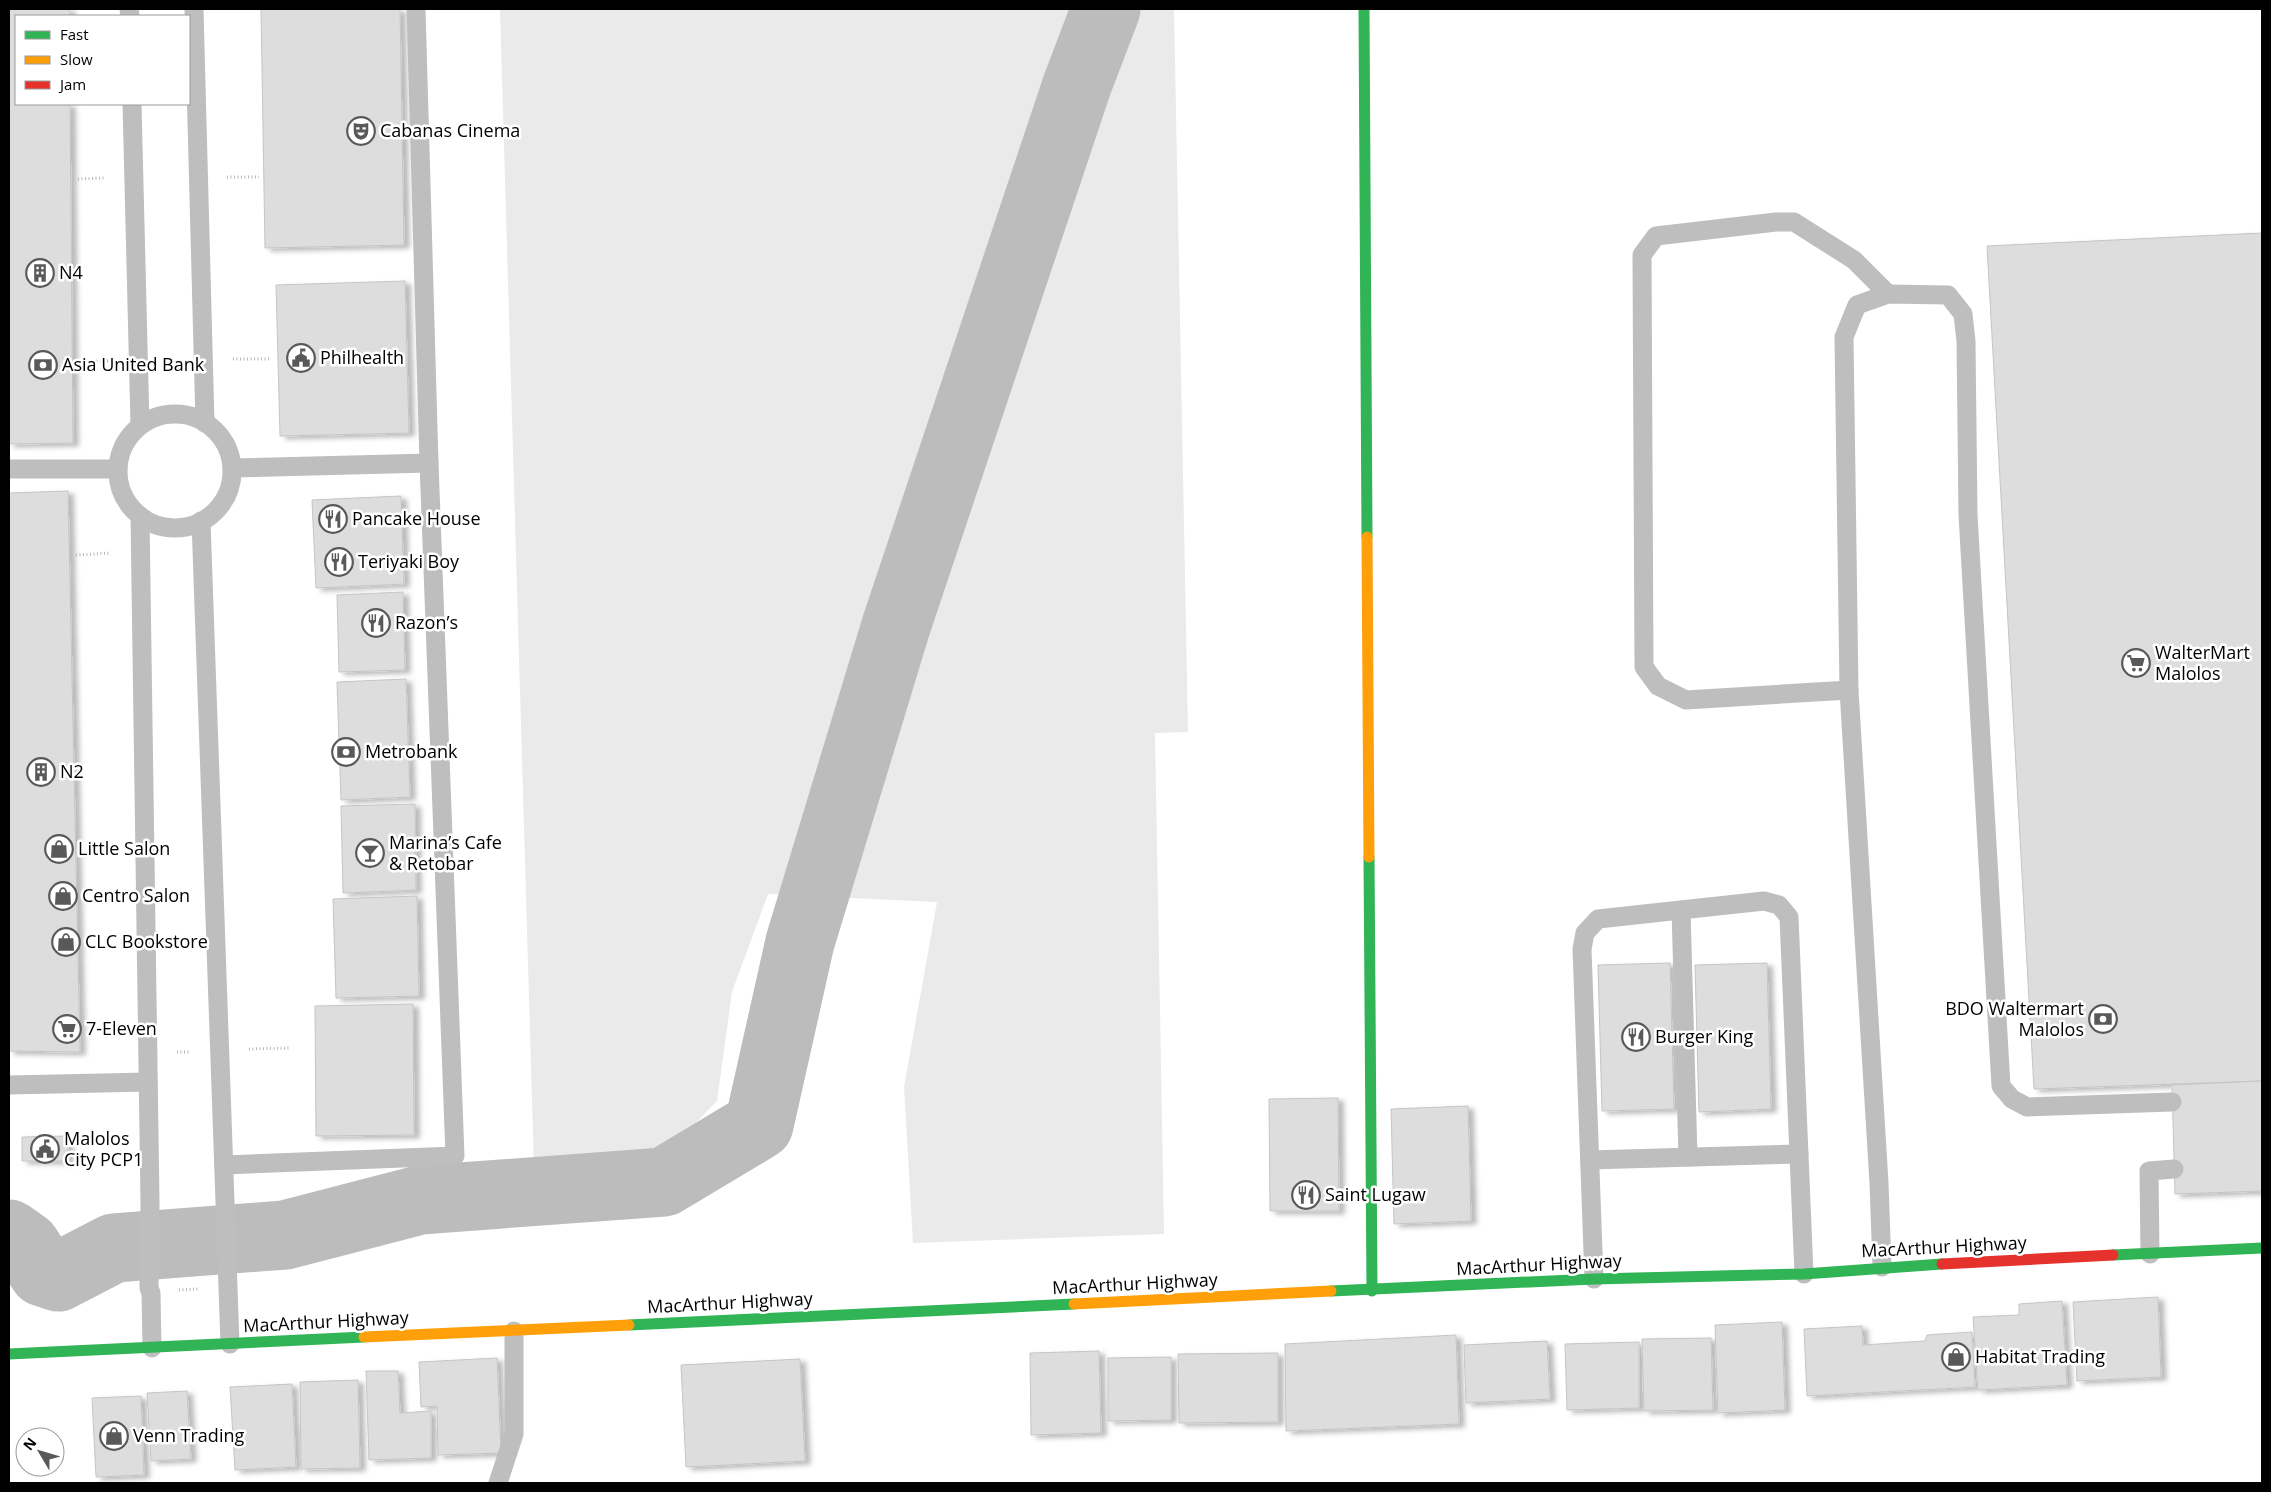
<svg xmlns="http://www.w3.org/2000/svg" width="2271" height="1492" font-family="'Open Sans',sans-serif">
  <style>
    .green { fill: #eaeaea }
    .lines { fill: none; stroke-linecap: round; stroke-linejoin: round }
    .river { stroke: #bcbcbc; stroke-width: 69 }
    .building { fill: #ddd; stroke: #c5c5c5; filter: url(#shadow) }
    .path { stroke: #b8b8b8; stroke-width: 3; stroke-dasharray: 1 2.5; stroke-linecap: butt }
    .lane { stroke: #bebebe; stroke-width: 19 }
    .fast { stroke: #30b455; stroke-width: 11 }
    .slow { stroke: #ff9f0a; stroke-width: 11 }
    .jam { stroke: #e5322d; stroke-width: 11 }
    .labels { text-anchor: middle; stroke-width: 5; stroke-linejoin: round; paint-order: stroke }
    .poi-label { font-size: 18px; fill: #000; stroke: #fff; text-anchor: start }
    .street-label { font-size: 18px; fill: #000; stroke: #fff }
  </style>
  <defs>
    <filter id="shadow"><feDropShadow dx="5.5" dy="3" stdDeviation="2.5" flood-color="#0004"/></filter>
  </defs>
  <rect width="100%" height="100%" fill="#fff"/>
  <polygon class="green" points="500,9 1174,9 1188,732 1155,733 1164,1234 913,1243 904,1087 937,902 768,894 732,992 717,1101 672,1147 534,1168"/>
  <g class="lines">
    <polyline class="river" points="9,1234 26,1246 43,1272 58,1277 114,1248 285,1235 420,1200 664,1182 759,1125 800,942 896,626 1077,85 1106,9"/>
  </g>
  <g class="building">
    <polygon points="9,9 70,9 70,16 16,16 16,104 70,104 73,443 9,444"/>
    <polygon points="261,9 400,9 404,245 265,248"/>
    <polygon points="2262,233 2262,1081 2034,1089 1987,246"/>
    <polygon points="405,281 409,433 280,436 276,285"/>
    <polygon points="68,491 80,1052 9,1051 9,493"/>
    <polygon points="401,496 404,584 316,588 312,500"/>
    <polygon points="403,592 405,670 339,672 337,595"/>
    <polygon points="406,679 410,797 341,800 337,682"/>
    <polygon points="415,804 416,890 343,893 341,806"/>
    <polygon points="417,896 419,996 336,998 333,899"/>
    <polygon points="1670,963 1674,1109 1602,1111 1598,965"/>
    <polygon points="1767,963 1771,1109 1699,1112 1695,965"/>
    <polygon points="413,1004 414,1135 316,1136 315,1006"/>
    <polygon points="2262,1081 2262,1191 2175,1194 2172,1085"/>
    <polygon points="1338,1098 1339,1211 1270,1211 1269,1099"/>
    <polygon points="1468,1106 1471,1221 1394,1224 1391,1109"/>
    <polygon points="68,1136 68,1161 22,1161 22,1137"/>
    <polygon points="2158,1297 2161,1377 2077,1381 2073,1302"/>
    <polygon points="2062,1301 2067,1385 1978,1390 1973,1317 2019,1315 2019,1304"/>
    <polygon points="1782,1322 1785,1410 1718,1413 1715,1325"/>
    <polygon points="1862,1326 1863,1345 1925,1341 1927,1335 1972,1332 1975,1387 1807,1396 1804,1329"/>
    <polygon points="1456,1335 1459,1424 1286,1431 1285,1344"/>
    <polygon points="1711,1338 1713,1410 1644,1411 1642,1339"/>
    <polygon points="1547,1341 1550,1399 1466,1403 1464,1345"/>
    <polygon points="1639,1342 1639,1408 1567,1410 1565,1344"/>
    <polygon points="1099,1351 1101,1433 1031,1435 1030,1353"/>
    <polygon points="1278,1353 1278,1422 1179,1423 1178,1354"/>
    <polygon points="1171,1357 1171,1420 1108,1421 1108,1358"/>
    <polygon points="497,1358 501,1453 438,1455 437,1406 421,1407 419,1362"/>
    <polygon points="800,1359 805,1461 686,1467 681,1365"/>
    <polygon points="366,1371 398,1371 400,1413 431,1411 431,1458 369,1460"/>
    <polygon points="358,1380 360,1468 301,1469 300,1382"/>
    <polygon points="292,1384 296,1467 235,1470 230,1387"/>
    <polygon points="187,1391 191,1459 151,1461 147,1393"/>
    <polygon points="141,1396 144,1475 96,1477 92,1398"/>
  </g>
  <g class="lines">
    <g class="path">
      <polyline points="227,177 259,177"/>
      <polyline points="78,179 104,178"/>
      <polyline points="233,359 270,359"/>
      <polyline points="79,361 109,361"/>
      <polyline points="76,555 111,553"/>
      <polyline points="249,1049 291,1048"/>
      <polyline points="177,1052 191,1052"/>
      <polyline points="179,1290 198,1289"/>
    </g>
    <g class="lane">
      <polyline points="129,9 130,16"/>
      <polyline points="194,9 205,423"/>
      <polyline points="132,104 140,425"/>
      <circle cx="175" cy="471" r="57"/>
      <polyline points="234,468 429,463 416,9"/>
      <polyline points="9,469 118,469"/>
      <polyline points="140,516 150,1202 149,1288 151,1293 152,1348"/>
      <polyline points="201,521 230,1344"/>
      <polyline points="1849,690 1686,700 1658,686 1644,667 1642,255 1656,236 1776,222 1794,222 1854,260 1888,294"/>
      <polyline points="1681,910 1688,1157"/>
      <polyline points="9,1085 148,1082"/>
      <polyline points="1590,1160 1799,1154"/>
      <polyline points="224,1165 455,1156 429,463"/>
      <polyline points="2150,1254 2149,1171 2174,1169"/>
      <polyline points="1882,1267 1879,1183 1849,690 1844,337 1857,305 1888,294 1948,295 1963,314 1966,341 1968,515 2001,1086 2012,1099 2027,1107 2172,1102"/>
      <polyline points="1594,1279 1582,949 1585,933 1598,919 1764,901 1779,905 1789,917 1804,1274"/>
      <polyline points="498,1483 514,1434 514,1331"/>
    </g>
    <g class="fast">
      <polyline points="1364,9 1367,537"/>
      <polyline points="1369,857 1372,1291"/>
      <polyline points="2113,1255 2262,1248"/>
      <polyline points="1331,1291 1594,1279 1804,1274 1942,1264"/>
      <polyline points="629,1325 1074,1304"/>
      <polyline points="9,1354 364,1337"/>
    </g>
    <g class="slow">
      <polyline points="1367,537 1369,857"/>
      <polyline points="1074,1304 1331,1291"/>
      <polyline points="364,1337 629,1325"/>
    </g>
    <polyline class="jam" points="1942,1264 2113,1255"/>
  </g>
  <defs>
    <symbol id="theatre-ring" viewBox="-11 -11 22 22"><circle r="9.5" fill="#fff" stroke="#595959" stroke-width="1.5"/><path d="M-5-5.5Q0-4 5-5.5V0Q5 5 0 6Q-5 5-5 0ZM-3.3-2.5H-1v1.5H-3.3ZM1-2.5H3.3v1.5H1ZM-2.8 1Q0 5.5 2.8 1Z" fill="#595959"/></symbol>
    <symbol id="building-ring" viewBox="-11 -11 22 22"><circle r="9.5" fill="#fff" stroke="#595959" stroke-width="1.5"/><path d="M-4-6H4V6H1V3H-1V6H-4ZM-2.5-4.3h1.7v1.8h-1.7ZM.8-4.3h1.7v1.8H.8ZM-2.5-1h1.7V.8h-1.7ZM.8-1h1.7V.8H.8Z" fill="#595959"/></symbol>
    <symbol id="civic-ring" viewBox="-11 -11 22 22"><circle r="9.5" fill="#fff" stroke="#595959" stroke-width="1.5"/><path d="M-.6-6.5H3V-4.5H.6V-3L4-1V1h2V6H-6V1h2V-1L-.6-3ZM-1.2 2.5V6h2.4V2.5Z" fill="#595959"/></symbol>
    <symbol id="bank-ring" viewBox="-11 -11 22 22"><circle r="9.5" fill="#fff" stroke="#595959" stroke-width="1.5"/><path d="M-6-4H6V4H-6ZM0-2.3a2.3 2.3 0 1 0 0 4.6a2.3 2.3 0 1 0 0-4.6Z" fill="#595959"/></symbol>
    <symbol id="restaurant-ring" viewBox="-11 -11 22 22"><circle r="9.5" fill="#fff" stroke="#595959" stroke-width="1.5"/><path d="M-5-6h1v4h1v-4h1v4h1v-4h1v5L-1.5 .5V6h-2V.5L-5-1ZM5-6V6H3V1.5H1.5Q1.5-4 5-6Z" fill="#595959"/></symbol>
    <symbol id="supermarket-ring" viewBox="-11 -11 22 22"><circle r="9.5" fill="#fff" stroke="#595959" stroke-width="1.5"/><path d="M-6-5.5h2.5l.6 2H6L4.5 2H-2.5L-4.4-4H-6ZM-1.5 3.2a1.3 1.3 0 1 0 .1 0ZM3 3.2a1.3 1.3 0 1 0 .1 0Z" fill="#595959"/></symbol>
    <symbol id="shop-ring" viewBox="-11 -11 22 22"><circle r="9.5" fill="#fff" stroke="#595959" stroke-width="1.5"/><path d="M-5-2.5h2.3a2.7 3.5 0 0 1 5.4 0H5L5.5 6h-11ZM-1.5-2.5h3a1.5 2.3 0 0 0-3 0Z" fill="#595959"/></symbol>
    <symbol id="bar-ring" viewBox="-11 -11 22 22"><circle r="9.5" fill="#fff" stroke="#595959" stroke-width="1.5"/><path d="M-6-5H6L.8 .8V4.5H3.5V6h-7V4.5H-.8V.8Z" fill="#595959"/></symbol>
  </defs>
  <g fill-rule="evenodd">
    <use href="#theatre-ring" x="345" y="115" width="32" height="32"/>
    <use href="#building-ring" x="24" y="257" width="32" height="32"/>
    <use href="#civic-ring" x="285" y="342" width="32" height="32"/>
    <use href="#bank-ring" x="27" y="349" width="32" height="32"/>
    <use href="#restaurant-ring" x="317" y="503" width="32" height="32"/>
    <use href="#restaurant-ring" x="323" y="546" width="32" height="32"/>
    <use href="#restaurant-ring" x="360" y="607" width="32" height="32"/>
    <use href="#supermarket-ring" x="2120" y="647" width="32" height="32"/>
    <use href="#bank-ring" x="330" y="736" width="32" height="32"/>
    <use href="#building-ring" x="25" y="756" width="32" height="32"/>
    <use href="#shop-ring" x="43" y="833" width="32" height="32"/>
    <use href="#bar-ring" x="354" y="837" width="32" height="32"/>
    <use href="#shop-ring" x="47" y="880" width="32" height="32"/>
    <use href="#shop-ring" x="50" y="926" width="32" height="32"/>
    <use href="#bank-ring" x="2087" y="1003" width="32" height="32"/>
    <use href="#supermarket-ring" x="51" y="1013" width="32" height="32"/>
    <use href="#restaurant-ring" x="1620" y="1021" width="32" height="32"/>
    <use href="#civic-ring" x="29" y="1133" width="32" height="32"/>
    <use href="#restaurant-ring" x="1290" y="1179" width="32" height="32"/>
    <use href="#shop-ring" x="1940" y="1341" width="32" height="32"/>
    <use href="#shop-ring" x="98" y="1420" width="32" height="32"/>
  </g>
  <g class="labels">
    <g class="poi-label">
      <text x="380" y="137">Cabanas Cinema</text>
      <text x="59" y="279">N4</text>
      <text x="320" y="364">Philhealth</text>
      <text x="62" y="371">Asia United Bank</text>
      <text x="352" y="525">Pancake House</text>
      <text x="358" y="568">Teriyaki Boy</text>
      <text x="395" y="629">Razon’s</text>
      <text x="2155" y="659">WalterMart<tspan x="2155" dy="21">Malolos</tspan></text>
      <text x="365" y="758">Metrobank</text>
      <text x="60" y="778">N2</text>
      <text x="389" y="849">Marina’s Cafe<tspan x="389" dy="21">&amp; Retobar</tspan></text>
      <text x="78" y="855">Little Salon</text>
      <text x="82" y="902">Centro Salon</text>
      <text x="85" y="948">CLC Bookstore</text>
      <text x="2084" y="1015" text-anchor="end">BDO Waltermart<tspan x="2084" dy="21">Malolos</tspan></text>
      <text x="86" y="1035">7-Eleven</text>
      <text x="1655" y="1043">Burger King</text>
      <text x="64" y="1145">Malolos<tspan x="64" dy="21">City PCP1</tspan></text>
      <text x="1325" y="1201">Saint Lugaw</text>
      <text x="1975" y="1363">Habitat Trading</text>
      <text x="133" y="1442">Venn Trading</text>
    </g>
    <g class="street-label">
      <text transform="translate(1944 1247) rotate(-3)" y="6">MacArthur Highway</text>
      <text transform="translate(1539 1265) rotate(-3)" y="6">MacArthur Highway</text>
      <text transform="translate(1135 1284) rotate(-3)" y="6">MacArthur Highway</text>
      <text transform="translate(730 1303) rotate(-3)" y="6">MacArthur Highway</text>
      <text transform="translate(326 1322) rotate(-3)" y="6">MacArthur Highway</text>
    </g>
  </g>
  <rect width="2271" height="1492" fill="none" stroke="#000000" stroke-width="20"/>
  <rect x="15" y="15" width="175" height="90" fill="#ffffff" stroke="#999999"/>
  <rect x="25" y="31" width="25" height="8" fill="#30b455" stroke="#999999"/>
  <text x="60" y="40" font-size="15" fill="#000000">Fast</text>
  <rect x="25" y="56" width="25" height="8" fill="#ff9f0a" stroke="#999999"/>
  <text x="60" y="65" font-size="15" fill="#000000">Slow</text>
  <rect x="25" y="81" width="25" height="8" fill="#e5322d" stroke="#999999"/>
  <text x="60" y="90" font-size="15" fill="#000000">Jam</text>
  <g transform="translate(40 1452) rotate(308)"><circle r="24" fill="#ffffff" stroke="#999999"/>
  <path d="M0-4L9 19L0 12L-9 19Z" fill="#595959"/>
  <text y="-8" font-size="14" font-weight="bold" text-anchor="middle" fill="#000000">N</text>
  </g>
</svg>
